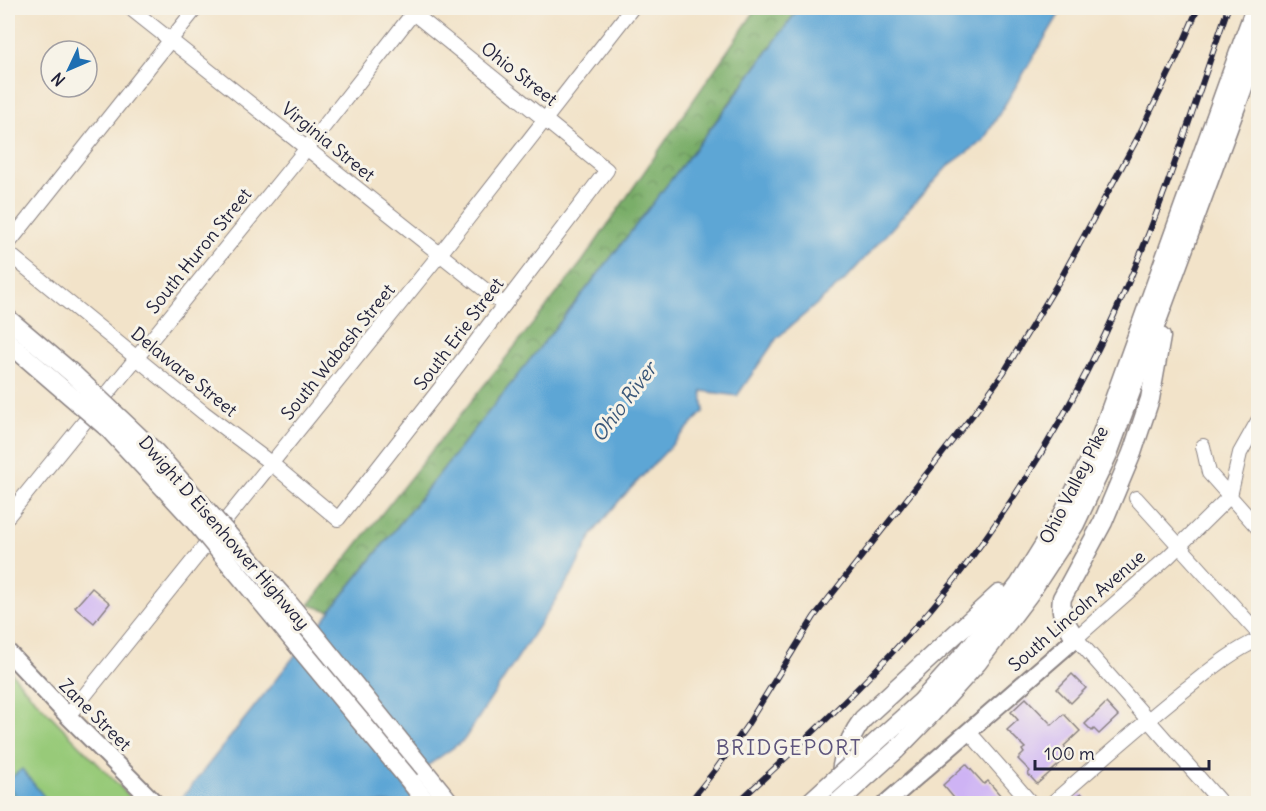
<svg xmlns="http://www.w3.org/2000/svg" width="1266" height="811" font-family="Delius,sans-serif">
  <style>
    .green { fill: #98ca79; stroke: #5d765a; stroke-width: 1.5 }
    .forest { fill: url(#forest-crowns); stroke: #4e6852; stroke-width: 1.5 }
    .water { fill: #5da6d5; stroke: #406488; stroke-width: 1.5 }
    .building { fill: #ceb3f4 }
    .lines { fill: none; stroke-linecap: round; stroke-linejoin: round }
    .minor-casing { stroke: #8a8282; stroke-width: 16 }
    .major-casing { stroke: #8a8282; stroke-width: 20 }
    .highway-casing { stroke: #8a8282; stroke-width: 21 }
    .minor { stroke: #fff; stroke-width: 14 }
    .major { stroke: #fff; stroke-width: 16 }
    .highway { stroke: #fff; stroke-width: 18 }
    .rail-casing { stroke: #22223b; stroke-width: 6 }
    .rail { stroke: #f7f3e8; stroke-width: 4; stroke-dasharray: 11; stroke-linecap: butt }
    .highway-bridge-casing { stroke: #8a8282; stroke-width: 21; stroke-linecap: butt }
    .highway-bridge { stroke: #fff; stroke-width: 18 }
    .labels { text-anchor: middle; stroke-width: 6; stroke-linejoin: round; paint-order: stroke }
    .street-label { font-size: 18px; fill: #22223b; stroke: #f7f3e8 }
    .water-label { font-size: 20px; font-style: italic; fill: #3a5779; stroke: #f7f3e8 }
    .quarter-label { font-size: 21px; letter-spacing: 1.5px; fill: #5e557c; stroke: #f7f3e8 }
  </style>
  <defs>
    <pattern id="forest-crowns" width="20" height="18" patternUnits="userSpaceOnUse" patternTransform="scale(1.5)"><rect width="20" height="18" fill="#7aae69"/><path d="M2 6a3 3 0 1 1 6 0M12 15a3 3 0 1 1 6 0" fill="none" stroke="#648d58"/></pattern>
  </defs>
  <rect width="100%" height="100%" fill="#f7f3e8"/>
  <filter id="ink" filterUnits="userSpaceOnUse"><feTurbulence type="fractalNoise" baseFrequency=".0167" numOctaves="2"/><feDisplacementMap in="SourceGraphic" scale="12" xChannelSelector="R" yChannelSelector="G"/><feConvolveMatrix kernelMatrix="1 2 1 2 8 2 1 2 1" color-interpolation-filters="sRGB"/></filter>
  <filter id="wash" filterUnits="userSpaceOnUse"><feTurbulence type="fractalNoise" baseFrequency=".008" numOctaves="4" result="noise"/><feDisplacementMap in="SourceGraphic" scale="24" xChannelSelector="R" yChannelSelector="G"/><feGaussianBlur stdDeviation="1.35" result="paint"/><feColorMatrix in="noise" values="0 0 0 0 0 0 0 0 0 0 0 0 0 0 0 0 0 1.4 0 .05"/><feComposite in="paint" operator="in"/></filter>
  <g filter="url(#wash)">
    <rect width="100%" height="100%" fill="#f2e3c9"/>
    <polygon class="green" points="8,668 25,689 136,803 8,803"/>
    <path class="forest" d="M757 8H799C650 215 488 411 330 611L309 605 582 262Z"/>
    <g class="water">
      <polygon points="799,8 1063,8 983,141 948,166 845,280 777,338 737,396 702,391 704,411 619,501 593,533 573,573 464,740 403,783 415,803 177,804 599,273 731,102"/>
      <polygon points="22,769 49,803 21,803 8,786 8,780"/>
    </g>
    <g id="blocks">
      <g class="building">
        <polygon points="92,588 110,603 94,623 75,607"/>
        <polygon points="1072,674 1086,688 1071,703 1057,689"/>
        <polygon points="1026,698 1052,725 1064,714 1080,731 1064,746 1071,754 1037,784 1028,774 1030,771 1018,759 1024,753 1022,750 1025,748 1007,730 1018,720 1011,712"/>
        <polygon points="1106,703 1118,716 1099,734 1094,729 1092,731 1085,724"/>
        <polygon points="966,764 984,784 988,781 1001,796 993,804 990,800 986,804 959,804 943,785"/>
        <polygon points="1081,793 1091,804 1070,804"/>
      </g>
    </g>
  </g>
  <g filter="url(#ink)">
    <use href="#blocks" fill-opacity="0" stroke="#8a8282" stroke-width="1.5"/>
    <g class="lines">
      <defs>
        <g id="minor">
          <polyline points="130,8 504,305"/>
          <polyline points="8,244 196,8"/>
          <polyline points="8,253 204,413 272,464 338,519 453,372 607,170 407,8"/>
          <polyline points="1203,446 1209,473 1258,528"/>
          <polyline points="1136,498 1258,633"/>
          <polyline points="8,516 307,148 417,8"/>
          <polyline points="68,716 440,254 632,8"/>
          <polyline points="969,732 1032,804"/>
          <path d="M1051 804C1096 765 1139 726 1186 689 1208 672 1232 651 1258 640"/>
          <polyline points="1222,804 1076,638 1168,557 1230,496 1240,453 1258,421"/>
          <polyline points="1255,804 1258,801"/>
        </g>
        <g id="major">
          <polyline points="8,652 68,716 156,804"/>
          <polyline points="885,804 1076,638"/>
        </g>
        <g id="highway">
          <polyline points="285,599 451,804"/>
          <path d="M1076 638C1067 626 1059 614 1062 598L1103 522 1132 453 1150 399 1161 337"/>
          <polyline points="883,736 921,702 967,651 1019,585 1062,516 1097,447 1255,8"/>
          <polyline points="896,750 932,713 977,663 1029,594 1075,524 1108,454 1258,47"/>
          <polyline points="410,781 428,804"/>
          <path d="M841 804C838 771 843 746 863 719L999 594"/>
        </g>
      </defs>
      <use href="#minor" class="minor-casing"/>
      <use href="#major" class="major-casing"/>
      <use href="#highway" class="highway-casing"/>
      <use href="#minor" class="minor"/>
      <use href="#major" class="major"/>
      <use href="#highway" class="highway"/>
      <defs>
        <g id="rail">
          <polyline points="688,804 716,769 746,727 814,617 975,412 1004,372 1061,278 1137,139 1177,57 1198,8"/>
          <path d="M736 804C812 734 889 663 953 582 1023 491 1082 391 1127 286 1166 196 1196 100 1228 8"/>
        </g>
      </defs>
      <use href="#rail" class="rail-casing"/>
      <use href="#rail" class="rail"/>
      <defs>
        <g id="highway-bridge">
          <polyline points="8,319 73,374 155,452 285,599"/>
          <polyline points="8,342 110,430 192,518 410,781"/>
          <polyline points="808,804 883,736"/>
          <polyline points="836,804 896,750"/>
        </g>
      </defs>
      <use href="#highway-bridge" class="highway-bridge-casing"/>
      <use href="#highway-bridge" class="highway-bridge"/>
    </g>
  </g>
  <g class="labels">
    <g class="street-label">
      <text transform="translate(519 74) rotate(38)" y="6">Ohio Street</text>
      <text transform="translate(328 142) rotate(39)" y="6">Virginia Street</text>
      <text transform="translate(199 251) rotate(-51)" y="6">South Huron Street</text>
      <text transform="translate(459 334) rotate(-53)" y="6">South Erie Street</text>
      <text transform="translate(338 352) rotate(-51)" y="6">South Wabash Street</text>
      <text transform="translate(184 372) rotate(39)" y="6">Delaware Street</text>
      <text transform="translate(1074 485) rotate(-63)" y="6">Ohio Valley Pike</text>
      <text transform="translate(224 533) rotate(49)" y="6">Dwight D Eisenhower Highway</text>
      <text transform="translate(1077 611) rotate(-41)" y="6">South Lincoln Avenue</text>
      <text transform="translate(95 715) rotate(45)" y="6">Zane Street</text>
    </g>
    <g class="water-label">
      <text transform="translate(624 402) rotate(-53)" y="7">Ohio River</text>
    </g>
    <g class="quarter-label">
      <text x="789" y="755">BRIDGEPORT</text>
    </g>
  </g>
  <rect width="1266" height="811" fill="none" stroke="#f7f3e8" stroke-width="30"/>
  <g transform="translate(69 69) rotate(226)"><circle r="28" fill="#f7f3e8" stroke="#a29fa3" stroke-width="1.5"/>
  <path d="M0-4.5L10 22L0 15L-10 22Z" fill="#1f6fb2"/>
  <text y="-9" font-size="16" font-weight="bold" text-anchor="middle" fill="#22223b">N</text>
  </g>
  <path d="M1035 760v9h174v-9" fill="none" stroke="#22223b" stroke-width="3"/>
  <text x="1044" y="760" font-size="18" fill="#22223b" stroke="#f7f3e8" stroke-width="4.5" paint-order="stroke">100 m</text>
</svg>
